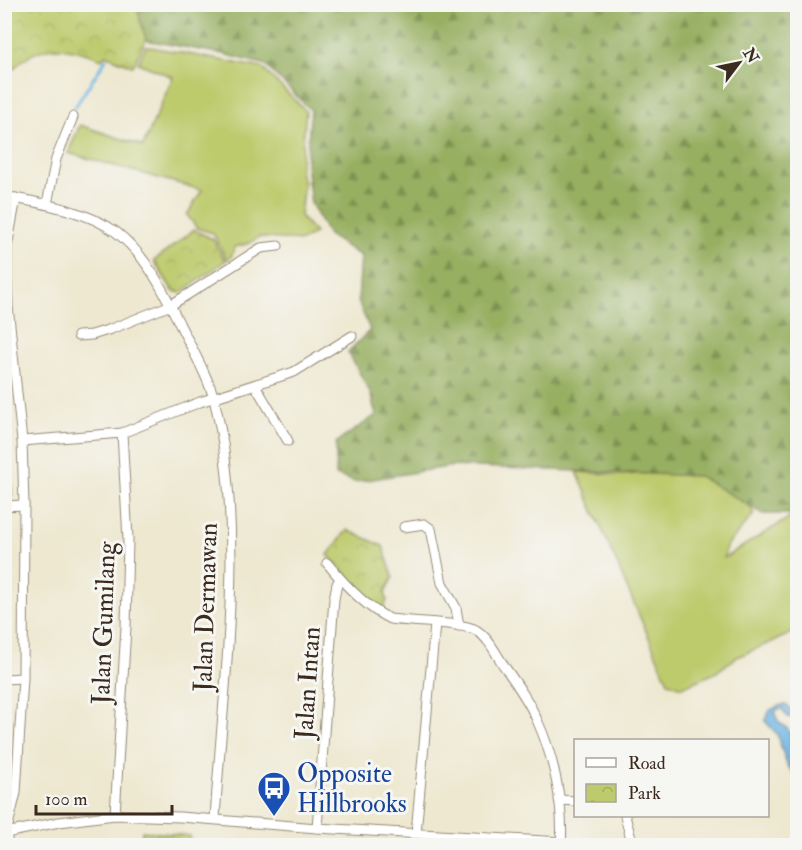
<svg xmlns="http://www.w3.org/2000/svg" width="802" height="850" font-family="'IM FELL Double Pica',serif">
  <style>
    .grass { fill: #bdcb6d; stroke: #7c7a46; stroke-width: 1.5 }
    .forest { fill: url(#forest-firs); stroke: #686c3f; stroke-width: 1.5 }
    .park { fill: url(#park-crowns); stroke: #7c7a46; stroke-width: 1.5 }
    .water { fill: #6bb4e3; stroke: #536f80; stroke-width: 1.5 }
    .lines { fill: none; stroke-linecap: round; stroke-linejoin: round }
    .stream { stroke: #6bb4e3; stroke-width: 3 }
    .minor-casing { stroke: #948977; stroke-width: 11 }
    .minor { stroke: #fff; stroke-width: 9 }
    .labels { text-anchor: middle; stroke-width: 6; stroke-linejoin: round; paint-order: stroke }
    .street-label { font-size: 26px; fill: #3b2a1e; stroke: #f6f6f2 }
    .transit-label { font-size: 26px; fill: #164399; stroke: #f6f6f2; text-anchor: start }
  </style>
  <defs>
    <pattern id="forest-firs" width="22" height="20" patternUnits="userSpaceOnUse" patternTransform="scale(1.5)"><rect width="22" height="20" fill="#96af60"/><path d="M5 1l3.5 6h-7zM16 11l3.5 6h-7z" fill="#7c8f4f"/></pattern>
    <pattern id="park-crowns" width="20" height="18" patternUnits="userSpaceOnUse" patternTransform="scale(1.5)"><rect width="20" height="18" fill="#bdcb6d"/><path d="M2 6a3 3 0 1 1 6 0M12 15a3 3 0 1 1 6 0" fill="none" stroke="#a3ae5e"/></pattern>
  </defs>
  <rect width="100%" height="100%" fill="#f6f6f2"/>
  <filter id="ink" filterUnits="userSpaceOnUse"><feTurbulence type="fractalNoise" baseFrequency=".0167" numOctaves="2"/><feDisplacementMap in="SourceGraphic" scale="12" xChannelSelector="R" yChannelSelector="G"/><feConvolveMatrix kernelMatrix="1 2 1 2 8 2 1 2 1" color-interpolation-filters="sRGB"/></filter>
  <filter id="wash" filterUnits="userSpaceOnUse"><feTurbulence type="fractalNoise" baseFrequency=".008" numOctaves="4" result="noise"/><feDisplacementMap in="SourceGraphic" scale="24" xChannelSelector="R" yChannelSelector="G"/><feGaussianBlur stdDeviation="1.35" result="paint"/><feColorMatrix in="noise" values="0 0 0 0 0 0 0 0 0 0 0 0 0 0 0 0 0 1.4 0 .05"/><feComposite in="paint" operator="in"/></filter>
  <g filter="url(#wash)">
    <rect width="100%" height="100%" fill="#eee8d0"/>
    <g class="grass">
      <polygon points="146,46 262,68 306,111 300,172 304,182 300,216 315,233 301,241 259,237 250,243 235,247 231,257 227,260 213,233 197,228 187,215 202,190 68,153 80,125 143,146 173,77 138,63"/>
      <polygon points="731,467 754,514 726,547 724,558 797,513 797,631 735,658 715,673 682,687 668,682 577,472 622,475"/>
      <polygon points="142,831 190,836 189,845 141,845"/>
    </g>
    <polygon class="forest" points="136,5 797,5 797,514 763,514 699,476 453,466 355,482 336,475 336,443 376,415 370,392 348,352 370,330 358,301 361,256 328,235 311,203 306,164 311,110 264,64 223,54 146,40"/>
    <g class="park">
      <path d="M5 4 136 5 146 40 133 66 105 55 102 59C60 43 36 41 5 78Z"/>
      <polygon points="194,230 213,239 225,261 181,293 173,291 154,261"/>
      <polygon points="4,416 12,496 5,497 4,497"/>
      <polygon points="347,530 383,546 393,577 385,592 387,601 382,610 372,603 328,555"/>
    </g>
    <path class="water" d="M781 705H786L792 710 791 718 788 717 782 709 776 710 775 714 779 723C788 727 791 733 792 743L789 747 794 758 797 760V777L787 765 777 734 765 721 770 710Z"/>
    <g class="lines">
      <polyline class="stream" points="75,107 106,59"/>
    </g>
  </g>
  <g filter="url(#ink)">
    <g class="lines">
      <defs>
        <g id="minor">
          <path d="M4 196C40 203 86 210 116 232 146 255 164 291 180 325 190 345 209 378 214 399 247 530 223 685 215 819"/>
          <polyline points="47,204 56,159 73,117"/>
          <polyline points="78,336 92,335 111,329 171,305 261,248 278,246"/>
          <polyline points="255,385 288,441"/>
          <polyline points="22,441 122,433 200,402 294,372 352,336"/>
          <polyline points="4,506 24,505"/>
          <polyline points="404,527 424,524 431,529 442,583 456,608 459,626"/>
          <path d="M327 563C344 584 365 607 390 619 409 622 462 622 476 630 489 638 496 654 504 666 516 683 529 701 537 720 554 757 564 805 561 846"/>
          <polyline points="4,679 23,678"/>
          <polyline points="559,800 576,801"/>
          <polyline points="115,815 126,627 128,539 122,433"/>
          <polyline points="625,816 633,846"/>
          <polyline points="317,828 334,599 337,584 340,579"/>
          <polyline points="6,833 59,822 115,815 180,817 317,828 562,842"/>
          <polyline points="416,833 435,624"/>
          <polyline points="8,846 6,833 16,793 23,678 24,505 22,441 8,306 7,278 7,247 16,198"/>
        </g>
      </defs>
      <use href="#minor" class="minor-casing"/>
      <use href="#minor" class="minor"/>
    </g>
  </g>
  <defs>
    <symbol id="bus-pin" viewBox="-11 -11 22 30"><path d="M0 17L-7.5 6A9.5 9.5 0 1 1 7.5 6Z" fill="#1a4fb4" stroke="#f6f6f2"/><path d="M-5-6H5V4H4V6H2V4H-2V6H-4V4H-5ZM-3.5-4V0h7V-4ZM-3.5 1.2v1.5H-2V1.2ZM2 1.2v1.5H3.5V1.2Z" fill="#fff"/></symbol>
  </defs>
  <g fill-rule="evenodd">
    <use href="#bus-pin" x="255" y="769" width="38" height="52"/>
  </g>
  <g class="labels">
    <g class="street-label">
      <text transform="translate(205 607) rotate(-88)" y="9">Jalan Dermawan</text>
      <text transform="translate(103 623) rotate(-88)" y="9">Jalan Gumilang</text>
      <text transform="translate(307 683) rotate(-86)" y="9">Jalan Intan</text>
    </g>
    <g class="transit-label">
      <text x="297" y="782">Opposite<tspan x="297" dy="30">Hillbrooks</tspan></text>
    </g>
  </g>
  <rect width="802" height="850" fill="none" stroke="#f6f6f2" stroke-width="24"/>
  <rect x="574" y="739" width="195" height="78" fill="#f6f6f2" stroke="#aba49d" stroke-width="1.5"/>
  <rect x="586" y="758" width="30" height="9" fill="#ffffff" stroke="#aba49d" stroke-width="1.5"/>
  <text x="628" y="769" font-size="18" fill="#3b2a1e">Road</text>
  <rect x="586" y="784" width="30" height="18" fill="url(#park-crowns)" stroke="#aba49d" stroke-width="1.5"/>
  <text x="628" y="799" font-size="18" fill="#3b2a1e">Park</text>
  <g transform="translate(739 63) rotate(58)" stroke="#f6f6f2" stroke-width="4.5" paint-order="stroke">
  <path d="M0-4.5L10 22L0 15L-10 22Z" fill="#3b2a1e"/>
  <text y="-9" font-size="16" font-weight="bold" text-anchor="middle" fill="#3b2a1e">N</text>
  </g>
  <path d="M36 805v9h136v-9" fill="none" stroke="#3b2a1e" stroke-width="3"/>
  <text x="45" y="805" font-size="18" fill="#3b2a1e" stroke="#f6f6f2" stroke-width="4.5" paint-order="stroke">100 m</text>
</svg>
